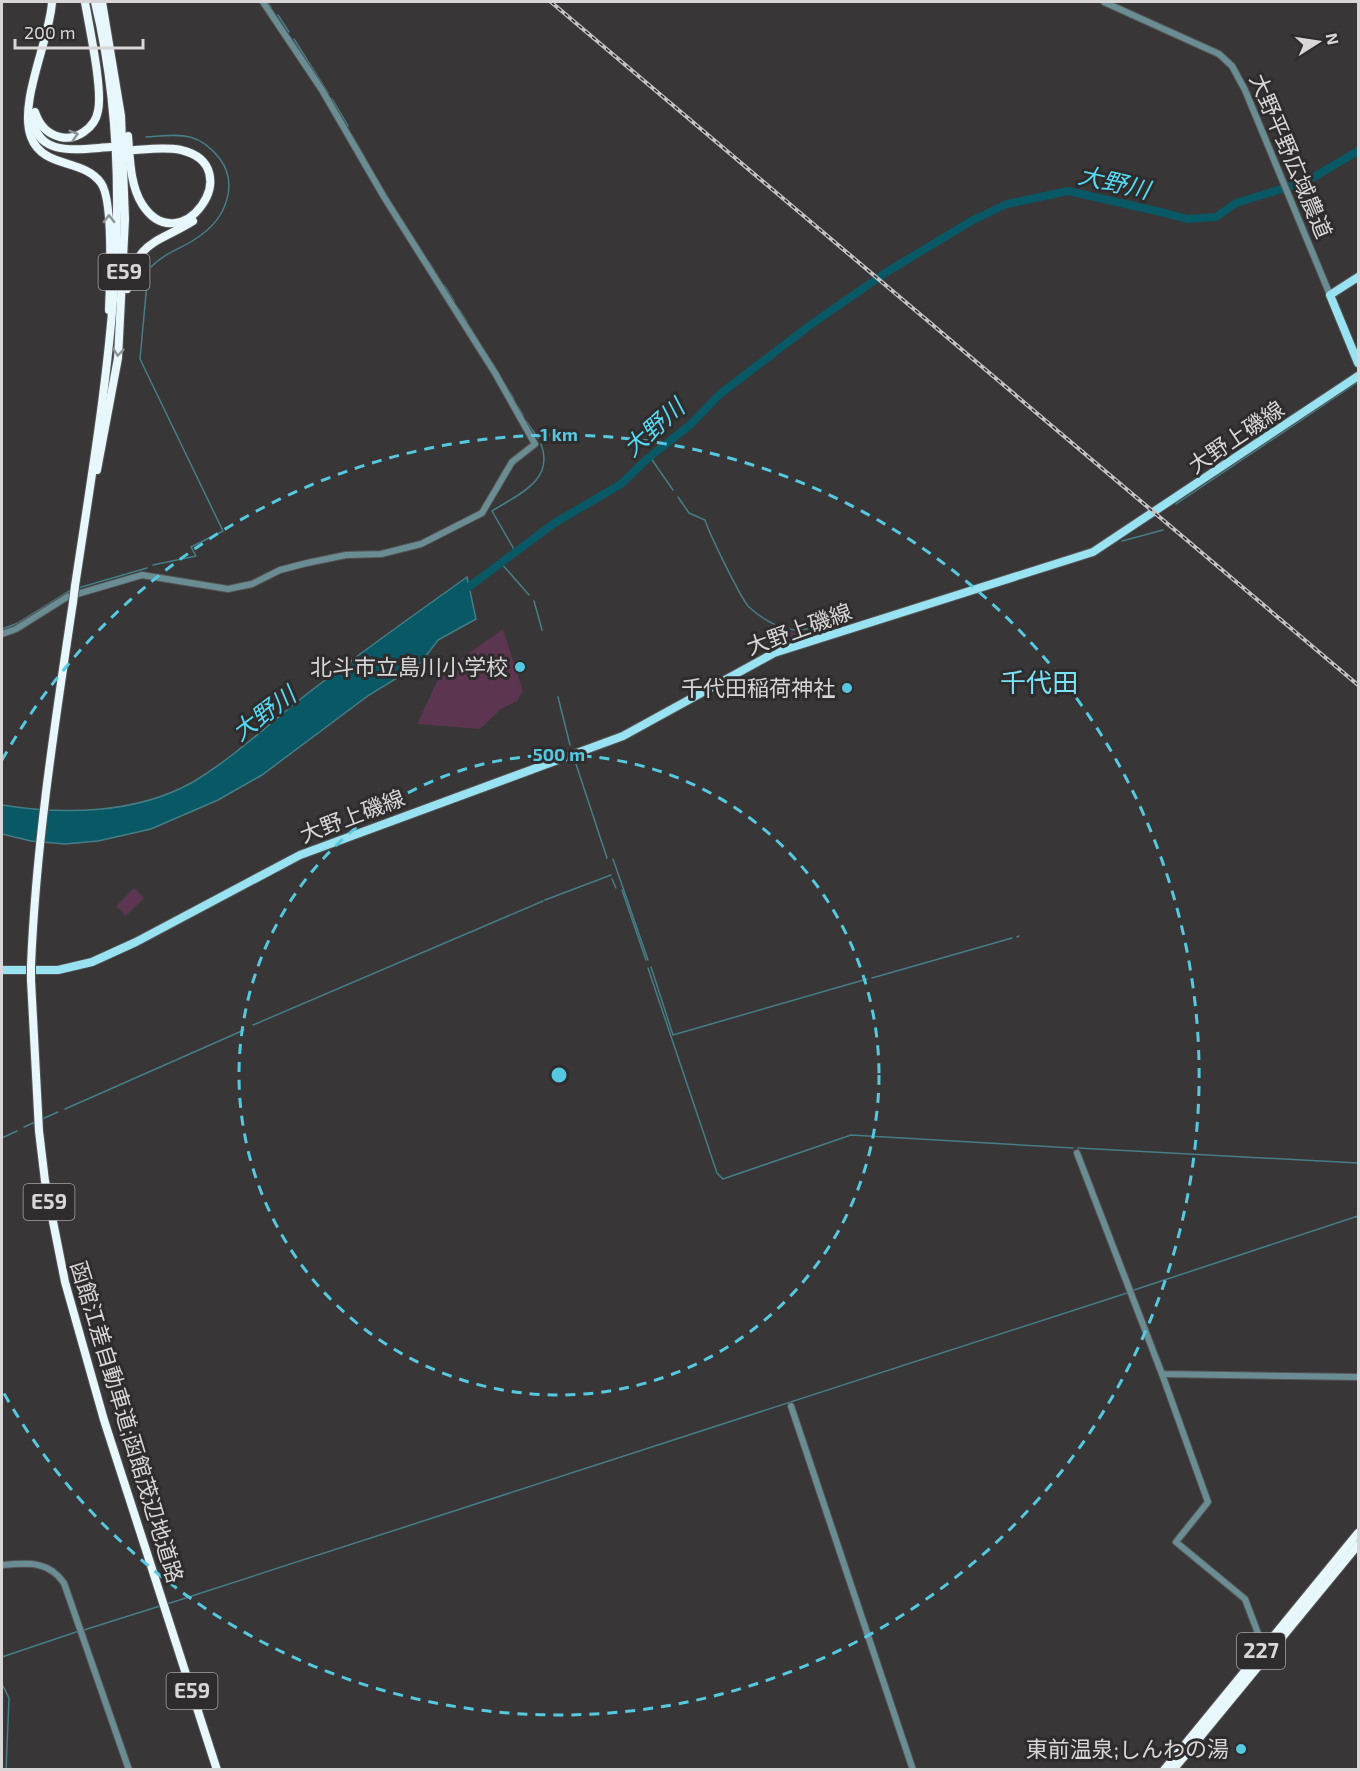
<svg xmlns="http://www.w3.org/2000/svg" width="1360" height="1771" font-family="'Exo 2','Noto Sans JP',sans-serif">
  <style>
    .green { fill: #5c3550 }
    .water { fill: #085865; stroke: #467e87; stroke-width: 1.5 }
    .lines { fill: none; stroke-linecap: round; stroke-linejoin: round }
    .stream { stroke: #467e87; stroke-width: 1.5 }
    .river { stroke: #085865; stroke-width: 8 }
    .minor-casing { stroke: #555354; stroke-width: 8 }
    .major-casing { stroke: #555354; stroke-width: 10 }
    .highway-casing { stroke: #555354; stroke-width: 10 }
    .minor { stroke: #6a8d94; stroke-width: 6 }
    .major { stroke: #99e2f2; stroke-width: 8 }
    .highway { stroke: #e7f7fb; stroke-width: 8 }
    .rail-casing { stroke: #c4c2c3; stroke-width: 4 }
    .rail { stroke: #2e2c2d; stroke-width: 1.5; stroke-dasharray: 4.5; stroke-linecap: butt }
    .highway-bridge-casing { stroke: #555354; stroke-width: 10; stroke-linecap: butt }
    .highway-bridge { stroke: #e7f7fb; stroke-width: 8 }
    .oneway { stroke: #8a9294 }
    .ring { fill: none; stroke: #56c9e0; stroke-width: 3; stroke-dasharray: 10 8 }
    .poi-dot { fill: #56c9e0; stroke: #2e2c2d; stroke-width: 2 }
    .labels { text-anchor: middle; stroke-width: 6; stroke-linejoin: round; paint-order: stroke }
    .shield { fill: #2e2c2d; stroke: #a5a3a4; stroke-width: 1.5 }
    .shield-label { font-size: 21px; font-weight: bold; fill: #d8d6d7 }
    .street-label { font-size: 22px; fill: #d8d6d7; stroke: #2e2c2d }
    .poi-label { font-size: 22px; fill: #d8d6d7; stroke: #2e2c2d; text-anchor: end }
    .water-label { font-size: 24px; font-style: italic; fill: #56dbf5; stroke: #2e2c2d }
    .quarter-label { font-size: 26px; fill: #7ce2f8; stroke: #2e2c2d }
    .centre { fill: #56c9e0; stroke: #2e2c2d; stroke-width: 3 }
    .ring-label { font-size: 18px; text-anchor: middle; font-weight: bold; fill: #56c9e0; stroke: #2e2c2d; stroke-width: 6; stroke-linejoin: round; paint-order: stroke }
  </style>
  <rect width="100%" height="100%" fill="#383637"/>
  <g class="green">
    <polygon points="770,625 795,633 804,631 807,635 779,645 766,629"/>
    <polygon points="503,629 523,691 517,701 501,709 480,729 417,724 441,673"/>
    <polygon points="134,888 144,898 126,916 116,906"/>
  </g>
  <path class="water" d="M467 577 476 619 438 640 420 664 369 695 262 775 218 800 151 829 98 841 65 844 31 841 2 834V805C64 815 136 814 193 782 236 756 273 720 312 690 363 651 415 614 467 577Z"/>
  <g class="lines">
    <g class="stream">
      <polyline points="267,2 271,7"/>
      <polyline points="278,15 289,32"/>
      <polyline points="294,39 328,93"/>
      <polyline points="332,99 348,126"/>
      <polyline points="352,136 364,156"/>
      <path d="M146 137C179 135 198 130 220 159 239 185 225 218 201 235 185 248 166 251 151 267"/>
      <polyline points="370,168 380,185"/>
      <polyline points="402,220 406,226"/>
      <polyline points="410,233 423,253"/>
      <polyline points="429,262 438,277"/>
      <polyline points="147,283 140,359 223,531 191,547 196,556 153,565"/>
      <polyline points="444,285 454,301"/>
      <polyline points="459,309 467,322"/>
      <polyline points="471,329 480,344"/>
      <polyline points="502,380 514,399"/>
      <polyline points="518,407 523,415"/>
      <polyline points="526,421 538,438"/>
      <polyline points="650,457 673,490"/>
      <path d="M678 497 689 513 705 520C709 533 741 599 749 607 761 618 777 628 794 630 808 632 820 621 834 626"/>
      <polyline points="1176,504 1358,382"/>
      <polyline points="1122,541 1163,530"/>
      <path d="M515 551 492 511C517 495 555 481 541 444"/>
      <polyline points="501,563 529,595"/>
      <polyline points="78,588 147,568"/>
      <polyline points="534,601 542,630"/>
      <polyline points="2,629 18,623 71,590"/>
      <polyline points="558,697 570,745"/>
      <polyline points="575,761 607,858"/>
      <polyline points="613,859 648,960"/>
      <polyline points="612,879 616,888"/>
      <polyline points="622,890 646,960"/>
      <polyline points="545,900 611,875"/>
      <polyline points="1017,937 1019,936"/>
      <polyline points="651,967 673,1035 867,979"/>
      <polyline points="648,968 717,1173 723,1179 851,1135 1073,1148"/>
      <polyline points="872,978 1012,938"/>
      <polyline points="253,1025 543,901"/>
      <polyline points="65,1109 244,1030"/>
      <polyline points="42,1119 58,1112"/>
      <polyline points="24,1127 35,1122"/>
      <polyline points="2,1138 17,1131"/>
      <polyline points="1078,1148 1358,1163"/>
      <polyline points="1131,1291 1358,1216"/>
      <polyline points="167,1604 1127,1293"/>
      <polyline points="84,1630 160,1606"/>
      <polyline points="2,1657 79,1631"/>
      <polyline points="2,1684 9,1698 6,1770"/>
    </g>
    <polyline class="river" points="462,592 553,524 621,484 647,459 690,425 720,394 809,326 885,273 973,220 1007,204 1068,191 1165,213 1187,219 1216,217 1236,203 1307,181 1358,151"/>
    <defs>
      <g id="minor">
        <polyline points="1104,2 1219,54 1232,66 1245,90 1330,295"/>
        <polyline points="2,634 16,629 67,597 142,575 228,589 252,584 280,570 307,563 346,555 381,554 421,544 482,513 512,462 535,444 495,373 384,197 322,90 263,2"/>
        <polyline points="1077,1153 1162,1374 1358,1377"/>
        <polyline points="1162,1374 1208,1502 1176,1542 1245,1599 1264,1649"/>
        <polyline points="791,1406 913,1770"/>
        <path d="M2 1565C26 1563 48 1560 64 1583L129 1770"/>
      </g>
      <g id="major">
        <polyline points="1358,277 1330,295 1358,363"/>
        <polyline points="2,970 58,970 92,962 136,942 300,855 623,736 774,653 1093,552 1358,376"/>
      </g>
      <g id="highway">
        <path d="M52 2C50 39 18 103 31 137 43 169 83 158 101 183 114 201 110 285 109 310"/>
        <path d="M35 112C39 124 47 134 60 137 76 141 95 128 98 111 103 89 89 26 85 2"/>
        <path d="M33 113C33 159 79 149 110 147"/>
        <path d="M128 136C130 158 130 185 142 204 180 264 250 166 181 150 166 147 150 149 135 150"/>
        <path d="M127 289C139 239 154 245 193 221"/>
        <polyline points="97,470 118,358 125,219 121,116 102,2"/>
        <path d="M75 586C104 392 142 196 95 2"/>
        <path d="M31 966C36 843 55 723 73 602"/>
        <polyline points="31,980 39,1131 45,1181 65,1282 104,1420 217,1770"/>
        <polyline points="1164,1770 1358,1533"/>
        <polyline points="1173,1770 1358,1545"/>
      </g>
    </defs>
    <use href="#minor" class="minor-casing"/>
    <use href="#major" class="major-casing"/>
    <use href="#highway" class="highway-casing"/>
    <use href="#minor" class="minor"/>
    <use href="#major" class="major"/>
    <use href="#highway" class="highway"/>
    <defs>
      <polyline id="rail" points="551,2 1358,685"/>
    </defs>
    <use href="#rail" class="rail-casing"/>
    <use href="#rail" class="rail"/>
    <defs>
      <g id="highway-bridge">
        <polyline points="73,602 75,586"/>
        <polyline points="31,980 31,966"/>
      </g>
    </defs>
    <use href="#highway-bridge" class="highway-bridge-casing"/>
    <use href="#highway-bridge" class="highway-bridge"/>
  </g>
  <defs><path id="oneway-chevron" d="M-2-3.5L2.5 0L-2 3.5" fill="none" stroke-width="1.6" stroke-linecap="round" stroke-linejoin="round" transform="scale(1.5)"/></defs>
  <g class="oneway">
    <use href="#oneway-chevron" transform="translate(74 135) rotate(-16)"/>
    <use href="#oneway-chevron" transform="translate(109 219) rotate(-91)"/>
    <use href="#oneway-chevron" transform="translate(118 352) rotate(96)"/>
  </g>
  <g class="ring">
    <circle cx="559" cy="1075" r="320"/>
    <path d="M2 760A640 640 0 1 1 2 1390"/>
  </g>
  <g class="poi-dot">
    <circle cx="520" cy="667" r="6"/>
    <circle cx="847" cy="688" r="6"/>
    <circle cx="1241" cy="1749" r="6"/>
  </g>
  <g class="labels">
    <g class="shield">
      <rect x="98.5" y="254" width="51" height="36" rx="4.5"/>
      <rect x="23.5" y="1184" width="51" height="36" rx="4.5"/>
      <rect x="1237" y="1633" width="48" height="36" rx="4.5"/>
      <rect x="166.5" y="1673" width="51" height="36" rx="4.5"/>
    </g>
    <g class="shield-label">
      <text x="124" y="279">E59</text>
      <text x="49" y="1209">E59</text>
      <text x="1261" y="1658">227</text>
      <text x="192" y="1698">E59</text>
    </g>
    <g class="street-label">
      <text transform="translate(1291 156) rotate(67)" y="8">大野平野広域農道</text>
      <text transform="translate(1236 437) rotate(-34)" y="8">大野上磯線</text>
      <text transform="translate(799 629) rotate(-20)" y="8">大野上磯線</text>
      <text transform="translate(352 816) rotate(-21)" y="8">大野上磯線</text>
      <text transform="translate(127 1422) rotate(73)" y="8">函館江差自動車道;函館茂辺地道路</text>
    </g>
    <g class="poi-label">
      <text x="508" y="675">北斗市立島川小学校</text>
      <text x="835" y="696">千代田稲荷神社</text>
      <text x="1229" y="1757">東前温泉;しんわの湯</text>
    </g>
    <g class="water-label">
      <text transform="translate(1114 183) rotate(13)" y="8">大野川</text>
      <text transform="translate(654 428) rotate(-42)" y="8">大野川</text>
      <text transform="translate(264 714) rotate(-37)" y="8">大野川</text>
    </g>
    <g class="quarter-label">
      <text x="1039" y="692">千代田</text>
    </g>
  </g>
  <circle cx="559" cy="1075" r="9" class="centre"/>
  <g class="ring-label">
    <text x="559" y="441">1 km</text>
    <text x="559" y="761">500 m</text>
  </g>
  <rect width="1360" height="1771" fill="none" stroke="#d8d6d7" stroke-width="6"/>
  <g transform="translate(1318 42) rotate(78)" stroke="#2e2c2d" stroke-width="4.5" paint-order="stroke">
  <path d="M0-4.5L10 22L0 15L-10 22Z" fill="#d8d6d7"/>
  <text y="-9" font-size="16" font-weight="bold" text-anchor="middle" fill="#d8d6d7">N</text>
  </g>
  <path d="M15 39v9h128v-9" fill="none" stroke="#d8d6d7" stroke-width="3"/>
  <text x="24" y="39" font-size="18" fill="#d8d6d7" stroke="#2e2c2d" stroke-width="4.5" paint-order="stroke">200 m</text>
</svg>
